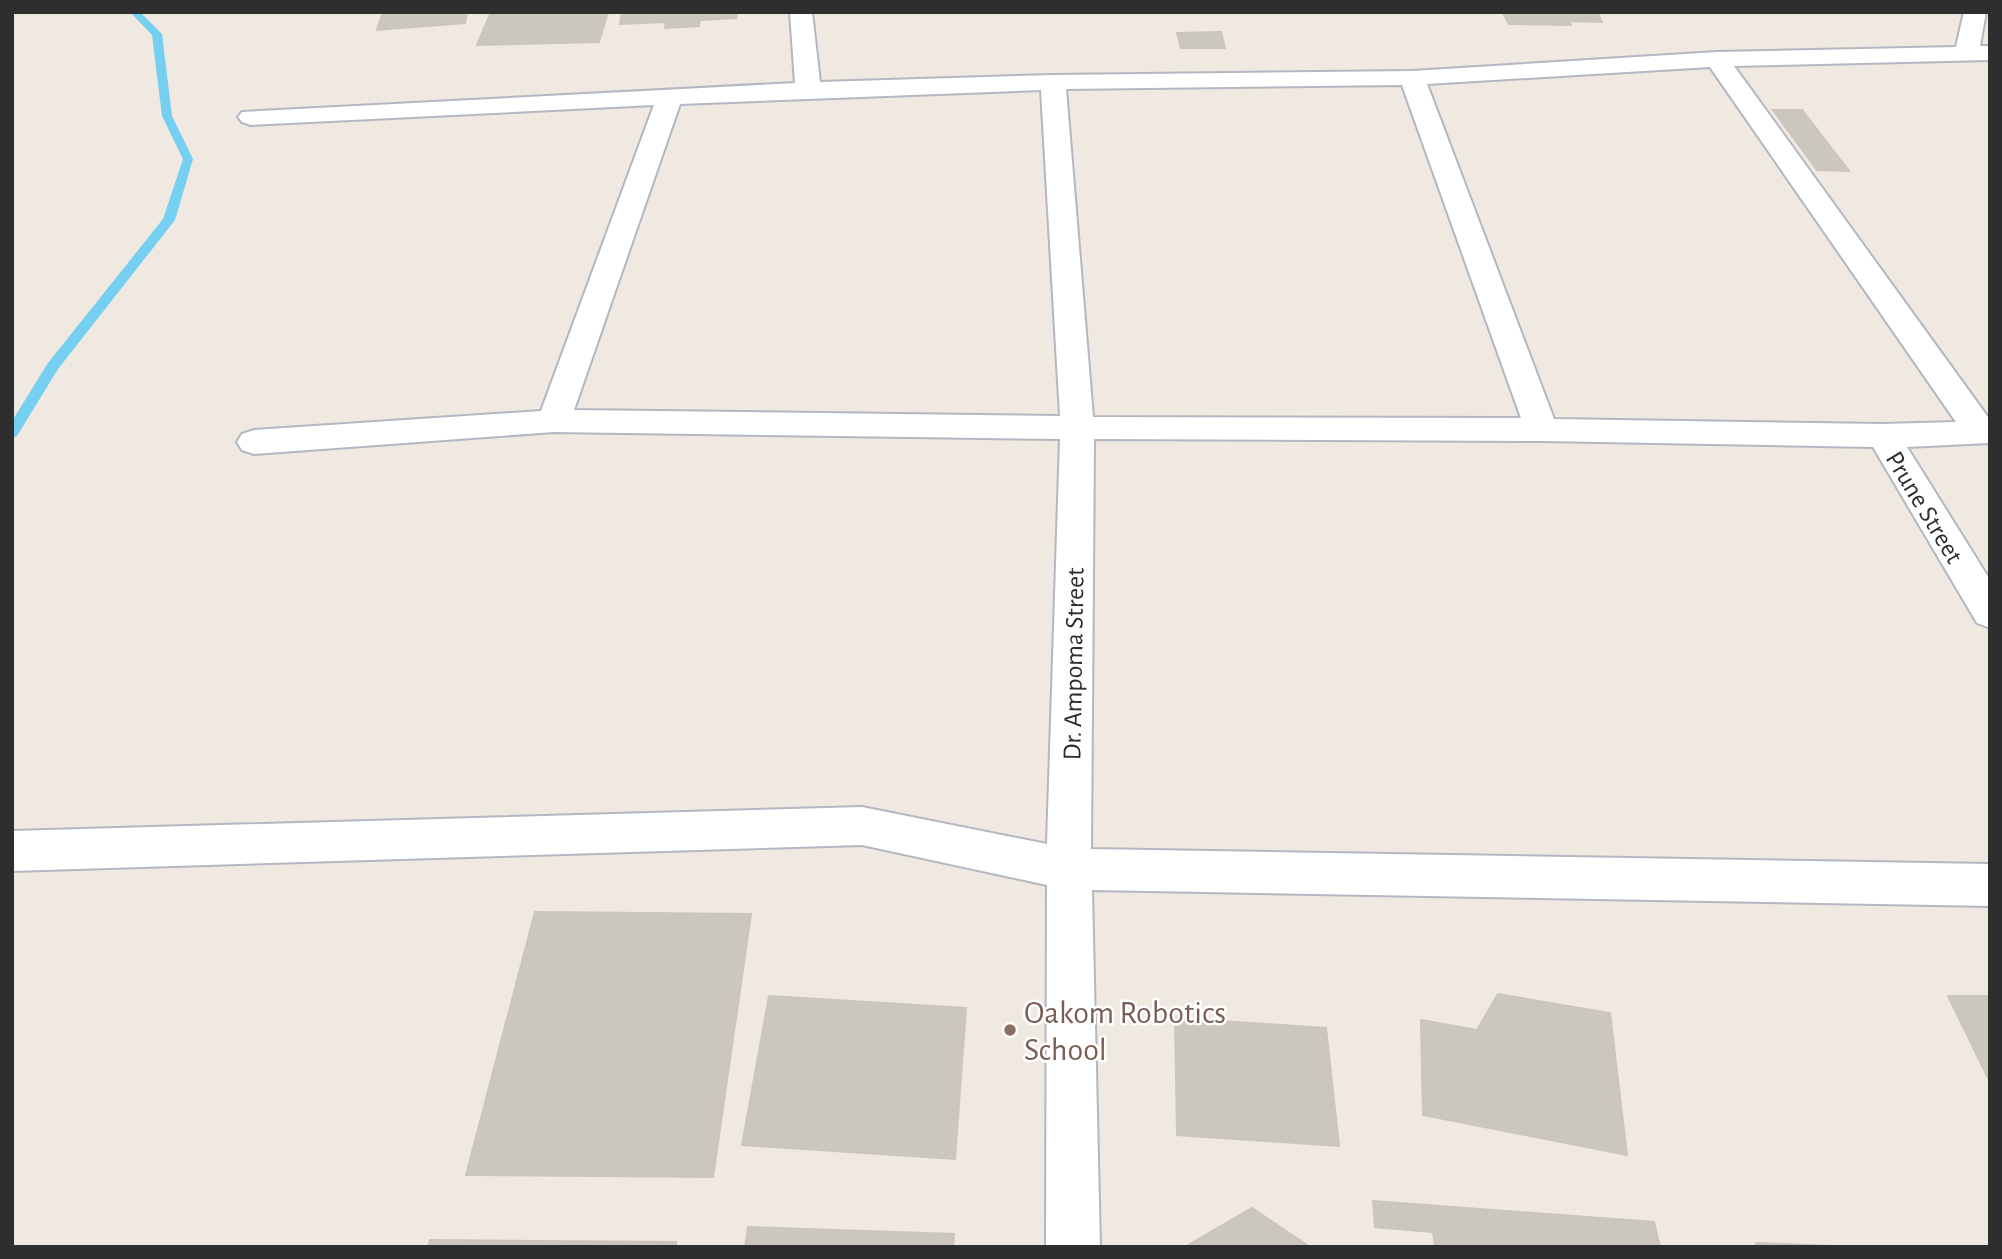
<svg xmlns="http://www.w3.org/2000/svg" width="2002" height="1259" font-family="'Alegreya Sans',sans-serif">
  <style>
    .lines { fill: none; stroke-linecap: round; stroke-linejoin: round }
    .stream { fill: #75cff0; fill-rule: evenodd }
    .building { fill: #cbc7bf; stroke: #cbc5ba; stroke-width: 2 }
    .minor-casing { stroke: #b4b7c1; stroke-width: 4 }
    .minor { fill: #fff; fill-rule: evenodd }
    .education-dot { fill: #8d6e63; stroke: #fff; stroke-width: 2.5 }
    .labels { text-anchor: middle; stroke-width: 5; stroke-linejoin: round; paint-order: stroke }
    .street-label { font-size: 26px; fill: #2e2e2e; stroke: #fff }
    .near-education-label { font-size: 32px; fill: #785e54; stroke: #fff; text-anchor: start }
  </style>
  <rect width="100%" height="100%" fill="#efe9e1"/>
  <g class="lines">
    <polygon class="stream" points="130,12 140,12 162,34 172,116 193,159 175,220 58,369 17,436 12,438 12,421 48,363 163,219 183,159 162,116 152,35"/>
  </g>
  <g class="building">
    <polygon points="383,12 467,12 465,23 377,30"/>
    <polygon points="491,12 608,12 599,42 477,45"/>
    <polygon points="622,12 737,12 736,18 700,20 699,26 665,28 666,22 620,24"/>
    <polygon points="1597,12 1602,22 1569,21 1571,25 1509,24 1503,13"/>
    <polygon points="1221,32 1225,48 1181,48 1177,33"/>
    <polygon points="1773,110 1802,110 1849,171 1817,170"/>
    <polygon points="535,912 751,914 713,1177 466,1175"/>
    <polygon points="1498,994 1610,1013 1627,1155 1423,1115 1421,1020 1477,1030"/>
    <polygon points="769,996 966,1008 955,1159 742,1145"/>
    <polygon points="1948,996 1990,996 1990,1082"/>
    <polygon points="1175,1018 1326,1028 1339,1146 1177,1135"/>
    <polygon points="1373,1201 1654,1222 1660,1247 1435,1247 1433,1232 1375,1227"/>
    <polygon points="1252,1208 1310,1247 1185,1247"/>
    <polygon points="748,1227 954,1234 953,1247 745,1247"/>
    <polygon points="430,1240 676,1242 676,1247 428,1247"/>
    <polygon points="1756,1243 1860,1247 1757,1247"/>
  </g>
  <g class="lines">
    <defs>
      <path id="minor" d="M790 12H812L820 82 1053 75 1412 71 1717 52 1956 47 1964 12H1986L1980 46H1990V60L1734 66 1990 420V443L1907 447 1990 580V628L1977 623 1873 447 1542 441 1094 439 1091 849 1990 864V906L1092 890 1100 1247H1046L1047 885 862 845 12 871V831L862 807 1047 844 1060 439 554 432 254 454 242 450 237 442 242 434 254 430 541 411 654 105 251 125 242 122 238 117 242 112 795 83ZM1710 67 1956 422 1883 424 1554 419 1427 84ZM1402 85 1521 418 1093 417 1066 89ZM1041 90 1060 416 574 410 680 104Z"/>
    </defs>
    <use href="#minor" class="minor-casing"/>
    <use href="#minor" class="minor"/>
  </g>
  <circle class="education-dot" cx="1010" cy="1030" r="7"/>
  <g class="labels">
    <g class="street-label">
      <text transform="translate(1925 507) rotate(59)" y="9">Prune Street</text>
      <text transform="translate(1073 664) rotate(-89)" y="9">Dr. Ampoma Street</text>
    </g>
    <g class="near-education-label">
      <text x="1024" y="1023">Oakom Robotics<tspan x="1024" dy="37">School</tspan></text>
    </g>
  </g>
  <rect width="2002" height="1259" fill="none" stroke="#2e2e2e" stroke-width="28"/>
</svg>
